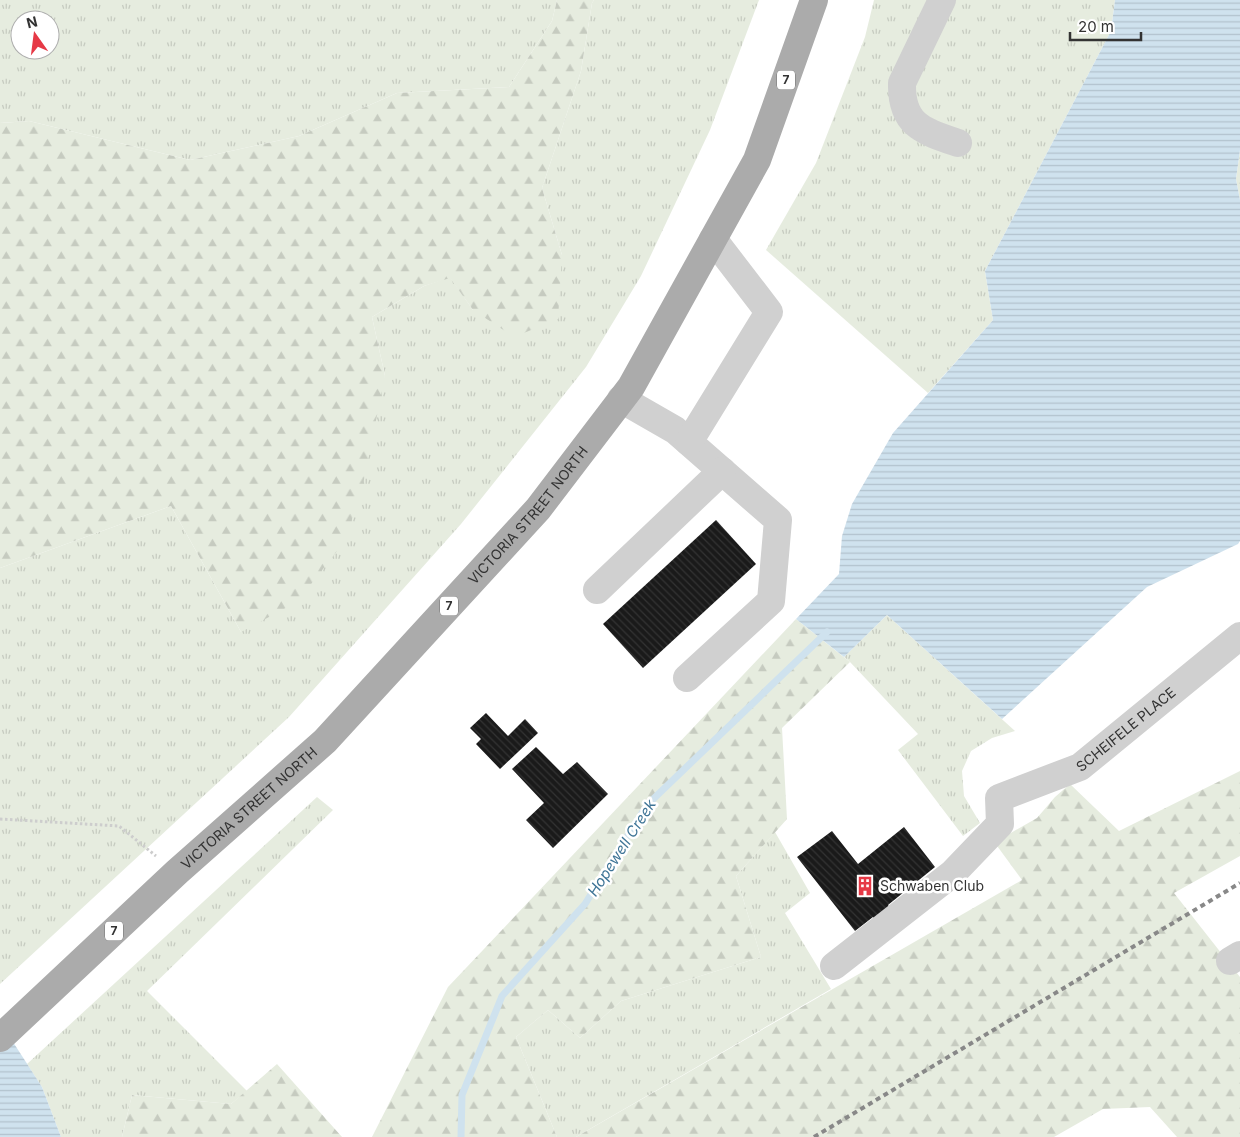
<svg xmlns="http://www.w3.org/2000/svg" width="1240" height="1137" font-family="Inter,sans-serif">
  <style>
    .grass { fill: url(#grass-tufts); fill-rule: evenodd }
    .forest { fill: url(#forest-firs) }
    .water { fill: url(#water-rules) }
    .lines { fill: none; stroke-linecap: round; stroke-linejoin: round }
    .stream { stroke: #cfe2ee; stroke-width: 7 }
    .building { fill: url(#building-back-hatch) }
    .path { stroke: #cdcdcd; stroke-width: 3; stroke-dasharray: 2.5 2.5; stroke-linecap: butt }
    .minor { stroke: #d0d0d0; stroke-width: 28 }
    .major { stroke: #ababab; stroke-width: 28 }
    .rail { stroke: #888; stroke-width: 4; stroke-dasharray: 5 4; stroke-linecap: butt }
    .labels { text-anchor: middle; stroke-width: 5; stroke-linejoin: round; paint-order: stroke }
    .shield { fill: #fff; stroke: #707070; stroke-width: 1 }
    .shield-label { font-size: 12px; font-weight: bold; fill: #333 }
    .street-label { font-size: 14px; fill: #333; stroke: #fff }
    .poi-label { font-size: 14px; fill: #333; stroke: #fff; text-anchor: start }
    .water-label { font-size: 15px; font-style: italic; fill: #3f7597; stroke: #fff }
  </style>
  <defs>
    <pattern id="grass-tufts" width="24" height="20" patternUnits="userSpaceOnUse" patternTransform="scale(1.25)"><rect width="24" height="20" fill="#e6ecdf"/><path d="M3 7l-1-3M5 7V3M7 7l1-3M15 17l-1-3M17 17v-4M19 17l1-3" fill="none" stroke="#c6cbc0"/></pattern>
    <pattern id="forest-firs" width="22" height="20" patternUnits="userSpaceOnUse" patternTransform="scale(1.25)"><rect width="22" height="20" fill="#e6ecdf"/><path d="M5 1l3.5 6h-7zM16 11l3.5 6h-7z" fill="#c6cbc0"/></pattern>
    <pattern id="water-rules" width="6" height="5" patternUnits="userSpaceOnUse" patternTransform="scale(1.25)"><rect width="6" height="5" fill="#cfe2ee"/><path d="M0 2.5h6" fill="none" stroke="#b2c2cd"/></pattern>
    <pattern id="building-back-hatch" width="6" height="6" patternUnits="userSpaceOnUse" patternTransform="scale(1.25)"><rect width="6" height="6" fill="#1a1a1a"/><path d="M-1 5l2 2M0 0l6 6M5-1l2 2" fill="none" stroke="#333"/></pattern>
  </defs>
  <rect width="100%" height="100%" fill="#fff"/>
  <g class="grass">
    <path d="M0 0H557L552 21 509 87 397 93 299 136 190 160 29 121 0 123ZM20 20H50V50H20Z"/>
    <polygon points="594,0 759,0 710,130 641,276 586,367 461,524 289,717 0,984 0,568 171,506 241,632 385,376 372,317 424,286 450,277 473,310 562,255 542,188 581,71 592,3"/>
    <polygon points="874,0 1115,0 1111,31 985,271 993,320 928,393 766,250 816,163 865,37"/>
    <polygon points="887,615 1015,731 992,738 971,751 962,771 964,796 980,823 963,836 898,750 918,734 850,662 844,657"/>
    <polygon points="317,797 333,810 147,991 247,1091 231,1104 132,1095 122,1137 61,1137 42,1087 27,1064"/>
    <polygon points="775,832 810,893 785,913 831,989 576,1137 557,1137 516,1037 548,1010 580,1038 621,1001 761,957 736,876"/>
  </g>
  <g class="forest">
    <polygon points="557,0 594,0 592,3 581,71 542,188 562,255 558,319 514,337 473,310 450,278 424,286 372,317 385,376 360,499 341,546 297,602 241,632 171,506 0,568 0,123 29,121 190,160 299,136 397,93 509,87 552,21"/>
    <polygon points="1240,150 1240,200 1236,179"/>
    <polygon points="796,619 850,662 782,728 787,819 736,876 761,957 621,1001 580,1038 548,1010 516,1037 557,1137 372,1137 448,987"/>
    <polygon points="1240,771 1240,856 1174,893 1240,977 1240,1137 1177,1137 1150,1107 1103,1109 1054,1137 576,1137 1022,880 992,839 1009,834 1037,818 1055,797 1070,784 1119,831"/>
    <polygon points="277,1064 342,1137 122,1137 132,1095 231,1104"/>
  </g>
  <g class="water">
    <polygon points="1115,0 1240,0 1240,150 1236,179 1240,200 1240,541 1238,544 1147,587 1002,719 887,615 844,657 796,619 839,574 842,536 852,504 893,433 993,320 985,271 1111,31"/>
    <polygon points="0,1026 13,1042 42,1087 61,1137 0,1137"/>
  </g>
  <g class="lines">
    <polyline class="stream" points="461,1137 462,1095 502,996 585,904 647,805 827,632"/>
  </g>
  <g class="building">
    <polygon points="716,520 756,564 643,668 603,624"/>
    <polygon points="486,713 508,736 525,719 538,733 500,769 476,744 481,739 470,728"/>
    <polygon points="536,747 563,774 577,762 608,794 553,848 526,820 544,803 512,769"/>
    <polygon points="904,827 935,867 888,905 890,908 875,920 873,917 855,931 797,857 832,831 858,864"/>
  </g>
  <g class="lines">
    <polyline class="path" points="0,819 119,826 156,856"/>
    <g class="minor">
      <path d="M942 0 902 83C901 125 923 131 958 143"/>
      <polyline points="621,399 675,430 778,520 771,601 687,678"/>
      <polyline points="689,442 769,312 713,239"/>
      <polyline points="597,590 722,471"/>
      <polyline points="1230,961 1240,955"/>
      <path id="s1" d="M834 966 953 873 1000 824 999 798 1080 767 1240 636"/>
    </g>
    <path class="major" id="s2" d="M0 1038 177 872 325 741 538 509 631 387 757 160 814 0"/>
    <polyline class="rail" points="814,1137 1240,883"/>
  </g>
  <defs>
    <symbol id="building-bare" viewBox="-9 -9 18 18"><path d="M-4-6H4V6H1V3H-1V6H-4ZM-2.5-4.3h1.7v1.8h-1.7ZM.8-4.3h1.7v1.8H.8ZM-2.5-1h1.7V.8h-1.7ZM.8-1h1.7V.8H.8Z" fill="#e63946" stroke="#fff" stroke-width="2.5" paint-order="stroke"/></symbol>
  </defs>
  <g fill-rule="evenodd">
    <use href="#building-bare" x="851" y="872" width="28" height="28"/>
  </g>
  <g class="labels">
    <g class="shield">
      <rect x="777" y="70.5" width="18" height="19" rx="4"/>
      <rect x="440" y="596.5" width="18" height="19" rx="4"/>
      <rect x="105" y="921.5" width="18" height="19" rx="4"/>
    </g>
    <g class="shield-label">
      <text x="786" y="84">7</text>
      <text x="449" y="610">7</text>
      <text x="114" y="935">7</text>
    </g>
    <g class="street-label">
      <text dy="5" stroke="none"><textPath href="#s2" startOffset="744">VICTORIA STREET NORTH</textPath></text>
      <text dy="5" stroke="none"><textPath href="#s1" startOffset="391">SCHEIFELE PLACE</textPath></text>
      <text dy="5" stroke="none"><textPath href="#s2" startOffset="339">VICTORIA STREET NORTH</textPath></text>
    </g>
    <g class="poi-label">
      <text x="880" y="891">Schwaben Club</text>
    </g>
    <g class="water-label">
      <text transform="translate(622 848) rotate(-57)" y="5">Hopewell Creek</text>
    </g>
  </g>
  <g transform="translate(35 35) rotate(346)"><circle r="24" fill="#ffffff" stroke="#adadad"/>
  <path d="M0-4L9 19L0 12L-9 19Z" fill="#e63946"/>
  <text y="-8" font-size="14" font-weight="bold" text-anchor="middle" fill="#333333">N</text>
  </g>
  <path d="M1070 32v8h71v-8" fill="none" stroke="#333333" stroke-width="2.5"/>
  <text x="1078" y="32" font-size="15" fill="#333333" stroke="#ffffff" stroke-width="4" paint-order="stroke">20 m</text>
</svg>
